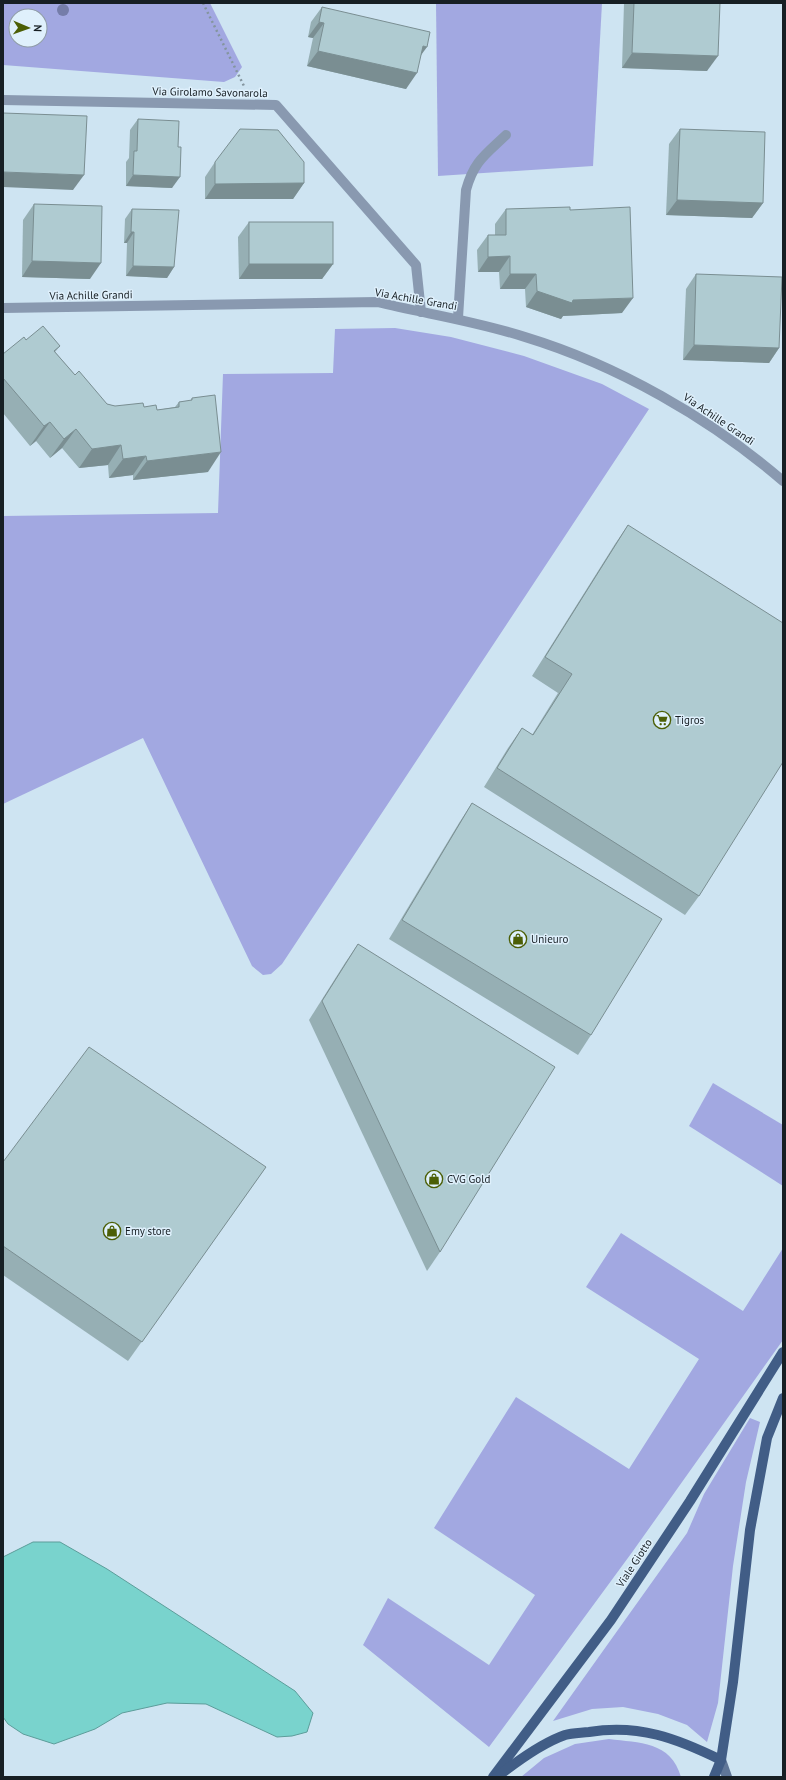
<svg xmlns="http://www.w3.org/2000/svg" width="786" height="1780" font-family="'PT Sans',sans-serif">
  <style>
    .green { fill: #a2a8e1; fill-rule: evenodd }
    .water { fill: #79d3cd; stroke: #5c9d9a }
    .lines { fill: none; stroke-linecap: round; stroke-linejoin: round }
    .path { stroke: #84959f; stroke-width: 2.5; stroke-dasharray: 2 3; stroke-linecap: butt }
    .lane { stroke: #8999b0; stroke-width: 10 }
    .street { stroke: #8999b0; stroke-width: 10 }
    .secondary { stroke: #5f7698; stroke-width: 10 }
    .primary { stroke: #415d86; stroke-width: 10 }
    .tree { fill: #757da9 }
    .wall { fill: #96afb4 }
    .shaded-wall { fill: #7a8e92 }
    .building { fill: #afcbd1; stroke: #7a8e92 }
    .labels { text-anchor: middle; stroke-width: 3; stroke-linejoin: round; paint-order: stroke }
    .street-label { font-size: 11px; fill: #171f24; stroke: #dff0fc }
    .poi-label { font-size: 11px; fill: #171f24; stroke: #dff0fc; text-anchor: start }
  </style>
  <rect width="100%" height="100%" fill="#cee4f2"/>
  <g class="green">
    <path d="M3 3H210L242 67 235 77 224 82 3 65ZM16 16H40V40H16Z"/>
    <polygon points="436,3 602,3 593,166 438,176"/>
    <polygon points="395,328 451,337 524,356 602,384 649,409 282,964 271,974 263,975 252,966 143,738 3,804 3,516 218,513 223,374 333,373 335,329"/>
    <polygon points="713,1083 783,1125 783,1186 689,1126"/>
    <polygon points="621,1233 743,1311 783,1248 783,1340 633,1551 489,1747 363,1645 388,1598 489,1665 535,1595 434,1528 516,1397 629,1469 699,1359 586,1287"/>
    <polygon points="750,1418 760,1422 746,1482 733,1566 718,1703 707,1742 687,1725 658,1714 623,1707 592,1709 553,1721 687,1533 704,1494"/>
    <path d="M609 1739C639 1743 671 1741 681 1777H521L544 1758 575 1744Z"/>
  </g>
  <polygon class="water" points="33,1542 60,1542 107,1569 295,1691 313,1713 307,1732 292,1736 277,1737 206,1704 167,1703 122,1713 95,1729 54,1744 23,1734 8,1724 3,1717 3,1557"/>
  <g class="lines">
    <polyline class="path" points="203,3 244,86"/>
    <path class="lane" d="M458 318 466 190C474 161 485 155 506 135"/>
    <g class="street">
      <polyline points="3,100 276,105 416,265 421,312"/>
      <path d="M3 308 377 302C427 314 476 321 525 337 617 365 710 418 783 481"/>
    </g>
    <polyline class="secondary" points="721,1760 727,1777"/>
    <g class="primary">
      <polyline points="493,1777 611,1620 690,1501 783,1352"/>
      <path d="M497 1777C516 1762 542 1743 565 1735 572 1733 581 1733 589 1732 639 1724 676 1738 721 1760"/>
      <polyline points="714,1777 721,1760 733,1682 750,1530 767,1438 783,1398"/>
    </g>
  </g>
  <circle class="tree" cx="63" cy="10" r="6"/>
  <g class="wall">
    <polygon points="624,3 720,3 707,71 622,68"/>
    <polygon points="322,7 421,55 406,89 307,66 313,38 308,37 311,22"/>
    <polygon points="138,119 178,147 172,188 126,186 126,162 129,158 130,130"/>
    <polygon points="680,129 763,203 752,218 666,215 669,144"/>
    <polygon points="215,162 304,183 293,199 205,199 205,177"/>
    <polygon points="34,204 90,279 22,277 23,220"/>
    <polygon points="132,209 174,267 167,278 126,276 127,243 124,243 125,219"/>
    <polygon points="506,209 570,210 622,313 563,316 561,319 526,307 525,289 500,289 499,272 478,272 477,250 488,235 495,235 495,224"/>
    <polygon points="249,222 333,264 322,279 239,279 238,237"/>
    <polygon points="696,274 779,348 769,363 683,360 686,289"/>
    <polygon points="26,340 60,346 55,352 75,375 107,404 115,406 144,407 157,410 175,407 179,402 190,401 192,398 208,472 133,480 133,475 109,478 108,465 79,468 62,448 50,458 36,441 30,446 3,413 3,354"/>
    <polygon points="628,525 699,896 685,915 484,787 508,748 522,728 532,735 558,693 532,676 615,544"/>
    <polygon points="472,803 591,1035 578,1055 389,939 459,823"/>
    <polygon points="358,944 440,1252 427,1271 309,1020 345,963"/>
    <polygon points="3,1162 266,1167 128,1361 3,1275"/>
  </g>
  <g class="shaded-wall">
    <polygon points="319,22 324,23 313,38 308,37"/>
    <polygon points="423,46 427,47 416,62"/>
    <polygon points="318,51 417,73 406,89 307,66"/>
    <polygon points="632,53 718,56 707,71 622,68"/>
    <polygon points="3,172 84,175 73,190 3,187"/>
    <polygon points="133,175 180,177 172,188 126,186"/>
    <polygon points="304,183 293,199 205,199 215,184"/>
    <polygon points="677,200 763,203 752,218 666,215"/>
    <polygon points="131,232 134,232 127,243 124,243"/>
    <polygon points="510,256 499,272 478,272 488,257"/>
    <polygon points="32,261 101,263 90,279 22,277"/>
    <polygon points="249,264 333,264 322,279 239,279"/>
    <polygon points="133,266 174,267 167,278 126,276"/>
    <polygon points="510,274 536,274 525,289 500,289"/>
    <polygon points="537,291 573,300 633,298 622,313 563,316 561,319 526,307"/>
    <polygon points="694,345 779,348 769,363 683,360"/>
    <polygon points="50,422 36,441 30,446 44,426"/>
    <polygon points="76,429 62,448 50,458 64,439"/>
    <polygon points="121,445 108,465 79,468 92,449"/>
    <polygon points="221,452 208,472 133,480 147,461"/>
    <polygon points="146,456 133,475 109,478 123,459"/>
  </g>
  <g class="building">
    <polygon points="634,3 720,3 718,56 632,53"/>
    <polygon points="322,7 430,32 427,47 423,46 417,73 318,51 324,23 319,22"/>
    <polygon points="3,113 87,116 84,175 3,172"/>
    <polygon points="138,119 179,121 178,147 181,147 180,177 133,175 134,151 137,151"/>
    <polygon points="240,129 278,130 304,162 304,183 215,184 215,162"/>
    <polygon points="680,129 765,132 763,203 677,200"/>
    <polygon points="34,204 102,206 101,263 32,261"/>
    <polygon points="570,207 570,210 630,207 633,298 573,300 572,303 537,291 536,274 510,274 510,256 488,257 488,235 506,235 506,209"/>
    <polygon points="132,209 179,210 174,267 133,266 134,232 131,232"/>
    <rect x="249" y="222" width="84" height="42"/>
    <polygon points="696,274 782,277 779,348 694,345"/>
    <polygon points="43,326 60,346 54,351 75,375 79,371 107,404 115,406 143,403 144,407 156,405 157,410 179,407 179,402 192,400 192,398 215,395 221,452 147,461 146,456 123,459 121,445 92,449 76,429 64,439 50,422 44,426 3,378 3,354 24,337 26,340"/>
    <polygon points="628,525 783,623 783,762 699,896 497,768 522,728 533,735 572,674 545,657"/>
    <polygon points="472,803 662,919 591,1035 402,920"/>
    <polygon points="358,944 555,1067 440,1252 322,1001"/>
    <polygon points="89,1047 266,1167 142,1342 3,1246 3,1162"/>
  </g>
  <defs>
    <symbol id="supermarket-ring" viewBox="-11 -11 22 22"><circle r="9.5" fill="#dff0fc" stroke="#4c5f06" stroke-width="1.5"/><path d="M-6-5.5h2.5l.6 2H6L4.5 2H-2.5L-4.4-4H-6ZM-1.5 3.2a1.3 1.3 0 1 0 .1 0ZM3 3.2a1.3 1.3 0 1 0 .1 0Z" fill="#4c5f06"/></symbol>
    <symbol id="shop-ring" viewBox="-11 -11 22 22"><circle r="9.5" fill="#dff0fc" stroke="#4c5f06" stroke-width="1.5"/><path d="M-5-2.5h2.3a2.7 3.5 0 0 1 5.4 0H5L5.5 6h-11ZM-1.5-2.5h3a1.5 2.3 0 0 0-3 0Z" fill="#4c5f06"/></symbol>
  </defs>
  <g fill-rule="evenodd">
    <use href="#supermarket-ring" x="652" y="710" width="20" height="20"/>
    <use href="#shop-ring" x="508" y="929" width="20" height="20"/>
    <use href="#shop-ring" x="424" y="1169" width="20" height="20"/>
    <use href="#shop-ring" x="102" y="1221" width="20" height="20"/>
  </g>
  <g class="labels">
    <g class="street-label">
      <text transform="translate(210 92) rotate(1)" y="4">Via Girolamo Savonarola</text>
      <text transform="translate(91 295) rotate(-1)" y="4">Via Achille Grandi</text>
      <text transform="translate(416 299) rotate(10)" y="4">Via Achille Grandi</text>
      <text transform="translate(719 419) rotate(34)" y="4">Via Achille Grandi</text>
      <text transform="translate(634 1563) rotate(-57)" y="4">Viale Giotto</text>
    </g>
    <g class="poi-label">
      <text x="675" y="724">Tigros</text>
      <text x="531" y="943">Unieuro</text>
      <text x="447" y="1183">CVG Gold</text>
      <text x="125" y="1235">Emy store</text>
    </g>
  </g>
  <rect width="786" height="1780" fill="none" stroke="#171f24" stroke-width="8"/>
  <g transform="translate(28 28) rotate(92)"><circle r="19" fill="#dff0fc" stroke="#8f9ca6"/>
  <path d="M0-3L7 15L0 10L-7 15Z" fill="#4c5f06"/>
  <text y="-6" font-size="11" font-weight="bold" text-anchor="middle" fill="#171f24">N</text>
  </g>
</svg>
